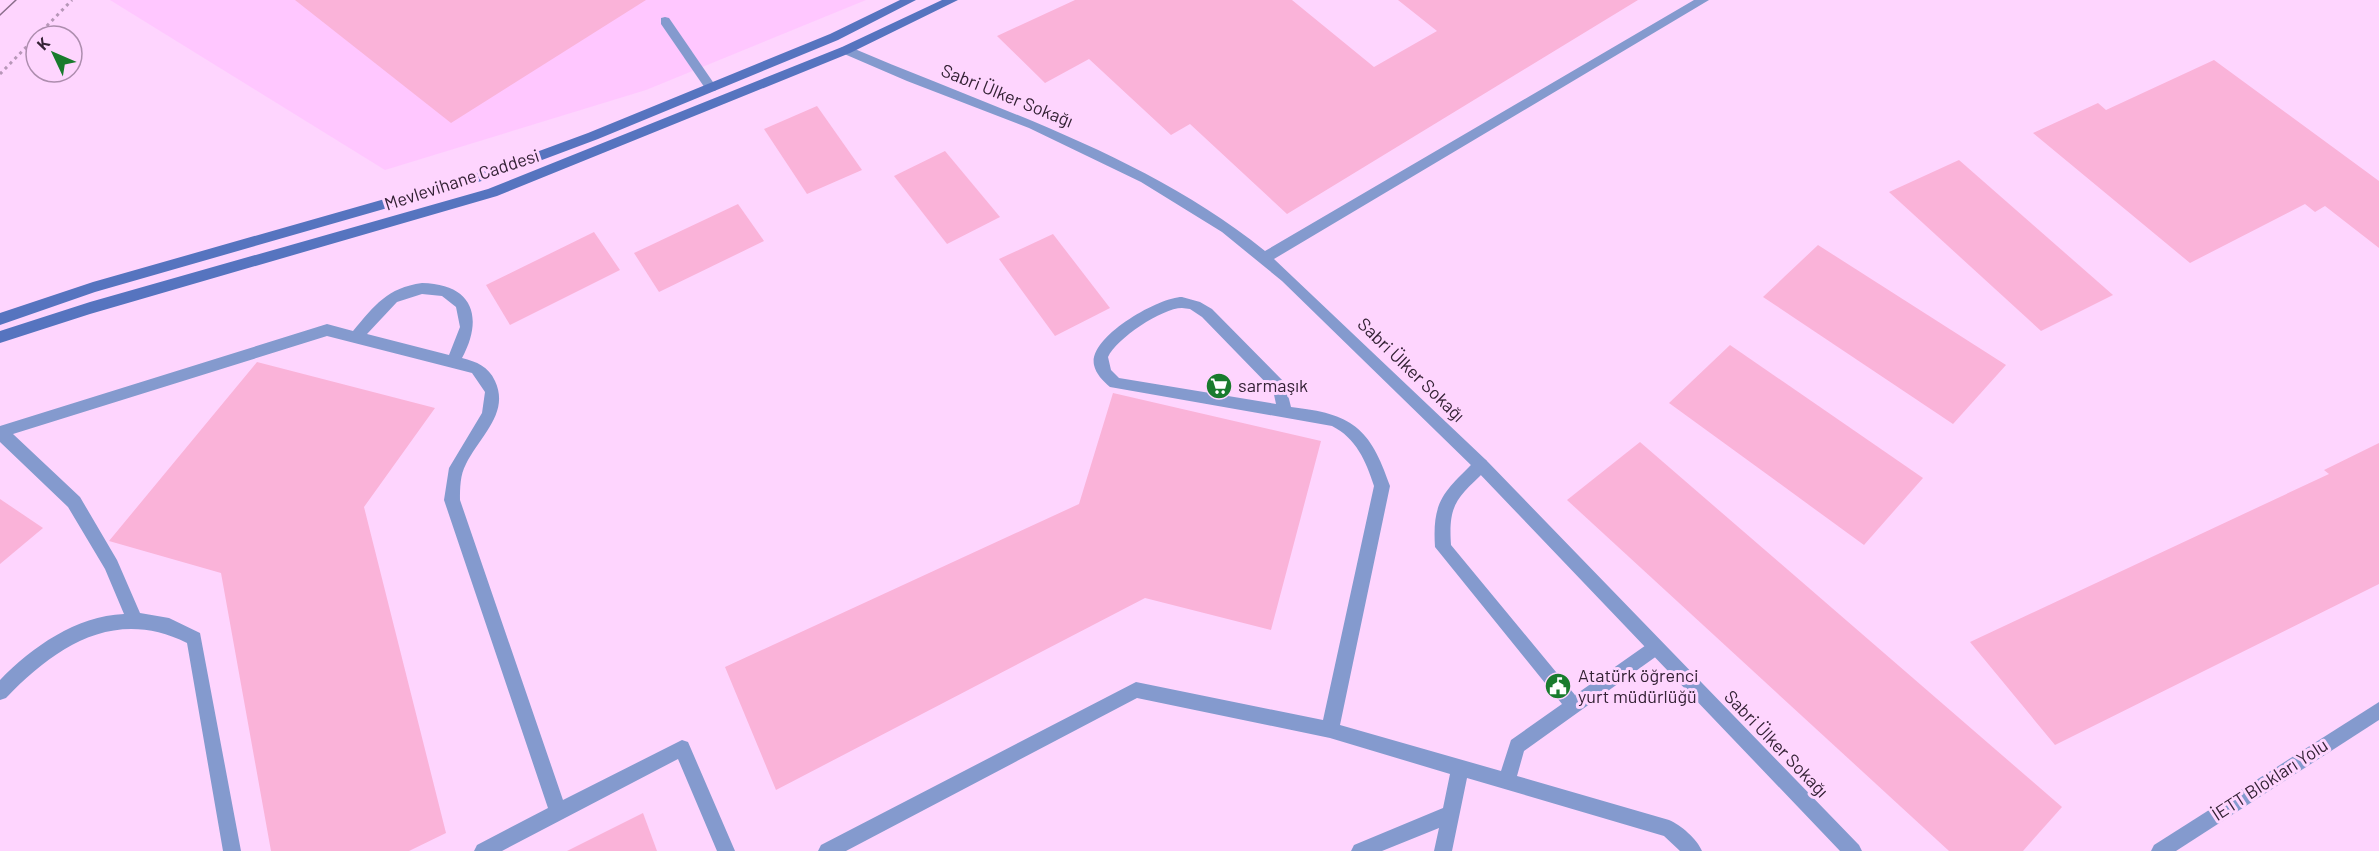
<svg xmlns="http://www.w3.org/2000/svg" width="2379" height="851" font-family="Barlow,sans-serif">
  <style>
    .built { fill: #ffc7ff }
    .building { fill: #fab3d9 }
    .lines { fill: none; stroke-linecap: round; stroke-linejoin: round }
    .path { stroke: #b797b8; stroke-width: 3; stroke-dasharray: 3 4; stroke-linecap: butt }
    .lane { fill: #849ace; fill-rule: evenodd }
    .street { fill: #849ace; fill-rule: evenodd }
    .secondary { fill: #5674bf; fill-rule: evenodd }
    .tram { stroke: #8a6e8b; stroke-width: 1.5 }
    .labels { text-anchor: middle; stroke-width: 6; stroke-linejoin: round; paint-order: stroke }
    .street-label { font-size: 18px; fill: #342235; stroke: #fed5fe }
    .poi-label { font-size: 18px; fill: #342235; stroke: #fed5fe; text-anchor: start }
  </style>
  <rect width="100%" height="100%" fill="#fed5fe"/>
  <polygon class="built" points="110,0 866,0 646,90 385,170"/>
  <g class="building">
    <polygon points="295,0 646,0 451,123"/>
    <polygon points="1075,0 1292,0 1374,67 1437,31 1398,0 1638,0 1287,214 1190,124 1171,135 1089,59 1045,83 997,36"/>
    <polygon points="2214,60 2379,181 2379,248 2325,206 2315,212 2305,204 2190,263 2033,133 2098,103 2106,110"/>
    <polygon points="817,106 862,170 807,194 764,129"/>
    <polygon points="945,151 1000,217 947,244 894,176"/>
    <polygon points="1959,160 2113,295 2041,331 1889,192"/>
    <polygon points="738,204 764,241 659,292 634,253"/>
    <polygon points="594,232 620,270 510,325 486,285"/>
    <polygon points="1053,234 1110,308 1055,336 999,259"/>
    <polygon points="1818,245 2006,365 1953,424 1763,297"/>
    <polygon points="1730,345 1923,478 1864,545 1669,403"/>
    <polygon points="257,362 435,408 364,507 446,833 409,851 271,851 221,573 109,541"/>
    <polygon points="1113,393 1321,441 1271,630 1145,598 776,790 725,667 1079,504"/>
    <polygon points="1640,442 2062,807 2023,851 1949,851 1567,500"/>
    <polygon points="2379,443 2379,584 2055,745 1970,642 2329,474 2324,470"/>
    <polygon points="0,499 43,528 0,564"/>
    <polygon points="643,813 657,851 567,851"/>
  </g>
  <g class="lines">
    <g class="path">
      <polyline points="37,36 72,0"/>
      <polyline points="0,74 36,37"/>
    </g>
    <g class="lane">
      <polygon points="665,17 669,18 715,85 717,88 715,91 707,91 661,24 661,18"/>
      <path d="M422 283C473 284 484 317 462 358 477 362 488 366 495 381 510 413 480 436 466 464 460 475 460 488 460 500L563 800 682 740 688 742 735 851H717L678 759 502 851H474L477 845 548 808 444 500 449 468 482 413 485 392 472 373 327 336 13 434 80 497 117 560 140 613 169 618 200 633 241 851H223L187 643C115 607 56 646 6 698L0 700V680C32 647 76 616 124 614L105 569 68 507 0 442V426L327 324 353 331C375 305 387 288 422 283ZM422 294 442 296 456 307 460 327 449 355 367 334 397 302Z"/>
      <path d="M1182 297 1200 302 1212 309 1285 383 1291 407C1352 414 1370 427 1390 486L1340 725 1501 771 1511 740 1562 704 1435 547C1432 500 1444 492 1476 460L1481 458 1486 460 1489 465 1486 470C1458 498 1448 502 1451 545L1575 695 1649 643 1655 640 1661 643 1663 648 1661 653 1524 751 1517 776 1669 820C1681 825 1697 839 1702 851H1680L1664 836 1467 778 1452 851H1434L1439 828 1382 851H1351L1354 845 1443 808 1450 774 1330 738 1137 698 846 851H818L821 845 1136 682 1323 720 1374 486C1366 461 1356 438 1332 426L1110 387C1103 381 1096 374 1094 365 1088 337 1159 297 1182 297ZM1182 308 1190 309 1202 317 1273 390 1276 404 1119 378 1111 370 1108 357C1116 339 1162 308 1182 308Z"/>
    </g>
    <g class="street">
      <path d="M1694 0H1709L1274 259 1486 460 1859 845 1862 851H1840L1476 470 1282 281 1222 232 1141 182 1029 128 907 81 842 53 840 50 842 47H850C992 108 1143 153 1265 251Z"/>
      <polygon points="2379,702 2379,720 2176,851 2151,851 2154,845"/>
    </g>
    <g class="secondary">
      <polygon points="900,0 916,0 838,40 598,139 499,176 95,292 0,325 0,313 93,282 490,169 588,133 830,34"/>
      <polygon points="942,0 958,0 850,53 497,196 90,314 0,343 0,331 90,302 488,189 842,47"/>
    </g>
    <polyline class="tram" points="0,15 16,0"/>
  </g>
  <defs>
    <symbol id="supermarket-disc" viewBox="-11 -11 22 22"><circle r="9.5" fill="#197b2d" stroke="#fed5fe"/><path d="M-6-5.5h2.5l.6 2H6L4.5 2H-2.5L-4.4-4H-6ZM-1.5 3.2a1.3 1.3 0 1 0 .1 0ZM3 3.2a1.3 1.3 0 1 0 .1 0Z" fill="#fff"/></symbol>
    <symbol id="civic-disc" viewBox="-11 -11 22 22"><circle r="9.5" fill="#197b2d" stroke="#fed5fe"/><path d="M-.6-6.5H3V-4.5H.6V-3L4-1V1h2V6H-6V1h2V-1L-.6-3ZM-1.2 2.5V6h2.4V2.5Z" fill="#fff"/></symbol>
  </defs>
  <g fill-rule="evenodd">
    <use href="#supermarket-disc" x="1204" y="371" width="30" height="30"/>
    <use href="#civic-disc" x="1543" y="671" width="30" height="30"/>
  </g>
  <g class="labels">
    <g class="street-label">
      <text transform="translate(1007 96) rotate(22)" y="6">Sabri Ülker Sokağı</text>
      <text transform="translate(462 180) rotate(-18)" y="6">Mevlevihane Caddesi</text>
      <text transform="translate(1411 370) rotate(44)" y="6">Sabri Ülker Sokağı</text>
      <text transform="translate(1776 744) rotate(46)" y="6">Sabri Ülker Sokağı</text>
      <text transform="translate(2270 780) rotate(-33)" y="6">İETT Blokları Yolu</text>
    </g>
    <g class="poi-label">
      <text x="1238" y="392">sarmaşık</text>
      <text x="1578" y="682">Atatürk öğrenci<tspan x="1578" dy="21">yurt müdürlüğü</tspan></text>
    </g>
  </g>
  <g transform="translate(54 54) rotate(314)"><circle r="28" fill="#fed5fe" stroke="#ad8dae" stroke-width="1.5"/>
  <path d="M0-4.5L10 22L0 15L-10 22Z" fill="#197b2d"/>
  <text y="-9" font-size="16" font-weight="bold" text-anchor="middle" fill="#342235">K</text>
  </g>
</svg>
